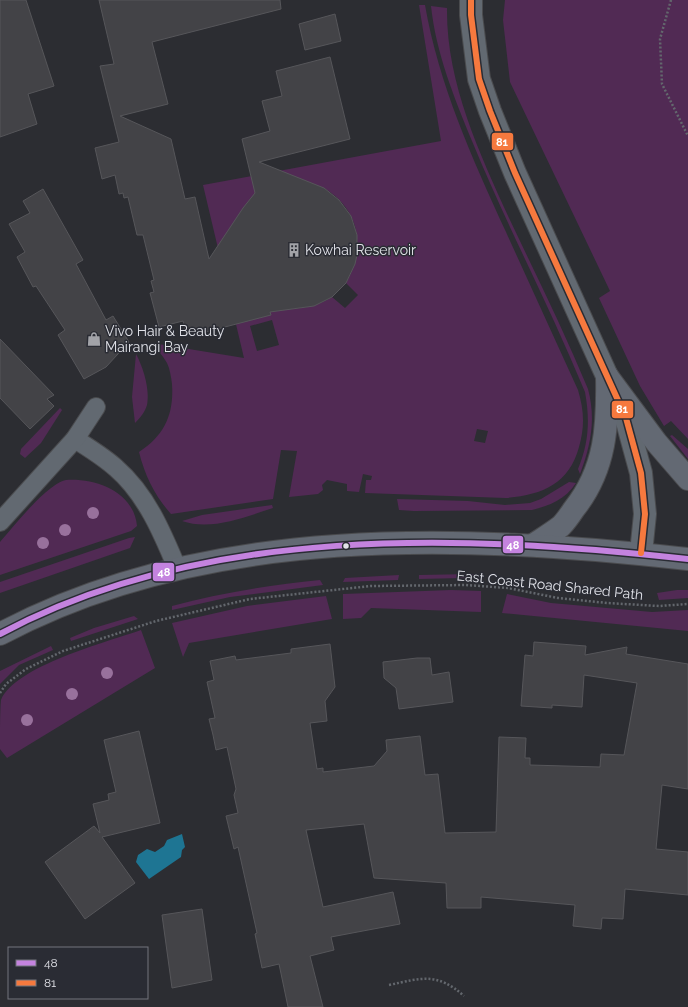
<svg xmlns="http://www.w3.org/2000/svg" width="688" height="1007" font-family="Raleway,sans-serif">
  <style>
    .green { fill: #512a54; fill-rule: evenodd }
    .water { fill: #1e7593 }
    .building { fill: #434347; stroke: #56565a }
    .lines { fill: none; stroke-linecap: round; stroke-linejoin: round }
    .lane-casing { stroke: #4a4b4e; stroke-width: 20 }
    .street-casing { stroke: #4a4b4e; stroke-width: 24 }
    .primary-casing { stroke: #4a4b4e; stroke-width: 24 }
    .path { stroke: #63676d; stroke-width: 2.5; stroke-dasharray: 2 2; stroke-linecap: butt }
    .lane { stroke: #626971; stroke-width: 18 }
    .street { stroke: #626971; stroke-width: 22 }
    .primary { stroke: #636973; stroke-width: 22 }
    .bus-1-casing { stroke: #2a2c34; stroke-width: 9 }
    .bus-2-casing { stroke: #2a2c34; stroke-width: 9 }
    .bus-1 { stroke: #c483df; stroke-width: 6 }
    .bus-2 { stroke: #f6793e; stroke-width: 6 }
    .tree { fill: #98719c }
    .bus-dot { fill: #e1e2e8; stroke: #2a2c34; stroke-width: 1.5 }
    .labels { text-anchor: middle; stroke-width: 3; stroke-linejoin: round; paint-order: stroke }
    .poi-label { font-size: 14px; fill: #e1e2e8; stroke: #2a2c34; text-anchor: start }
    .street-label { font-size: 14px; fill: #e1e2e8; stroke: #2a2c34 }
    .line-badge { stroke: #2a2c34; stroke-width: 1.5 }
    .badge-label { font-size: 11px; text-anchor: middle; font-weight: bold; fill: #fff }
  </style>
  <rect width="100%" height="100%" fill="#2c2d32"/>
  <g class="green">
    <polygon points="505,0 688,0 688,439 671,421 664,426 640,386 599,298 610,291 510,82 503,20"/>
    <path d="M419 5H425C439 85 472 158 506 232 530 285 554 337 578 390 584 410 585 426 579 447 569 484 542 495 506 498L365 493 366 480H371L372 476 363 474 359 492 347 491V484L327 480 322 485 323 490 318 494 289 497 297 451 281 450 273 499 171 514C155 496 145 476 139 452 165 435 174 414 172 384 171 377 170 369 167 363 163 356 157 349 152 343L244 358 203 185 441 141ZM324 188C360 210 366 247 346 283L358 295 345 308 332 297C317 306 302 310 285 308L238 216 250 200ZM272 320 279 345 257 351 250 326ZM477 429 488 431 485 443 474 441Z"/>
    <path d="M431 6 447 8C446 82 479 152 509 218 536 275 564 331 588 389 596 419 591 445 580 474L578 469C589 443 590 419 585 392 550 307 507 226 472 141 454 97 436 53 431 6Z"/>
    <path d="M136 354C143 367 150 389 147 405 145 412 140 418 135 423L132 397Z"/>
    <polygon points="60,408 62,410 41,443 25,458 20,454 21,449"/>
    <polygon points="672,435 688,449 688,459 670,436"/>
    <path d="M66 480C96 478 134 492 137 526L131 531 0 575V542C14 526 47 484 66 480Z"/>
    <path d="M569 482 576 483C566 499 549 506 532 510L414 511 399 510 397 499 468 501 505 505 530 503 541 499Z"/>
    <path d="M272 505 273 508C245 517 211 531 182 521L202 515Z"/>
    <polygon points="135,537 130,548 0,593 0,582 129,538"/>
    <polygon points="473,574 480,575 480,580 463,578 419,579 419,575"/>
    <polygon points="399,575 398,580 343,582 345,578"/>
    <path d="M320 580 323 585 230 597 172 610V606C220 593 270 585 320 580Z"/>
    <polygon points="451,590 481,591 481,612 371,608 361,618 343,619 343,594"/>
    <polygon points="677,590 688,590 688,598 659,600 657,593"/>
    <polygon points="507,594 551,603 652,612 688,610 688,631 502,613"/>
    <polygon points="326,596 332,619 189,643 183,657 172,623 247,606"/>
    <polygon points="134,616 138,619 71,641 70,638 94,628"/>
    <path d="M141 630 155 668 7 758 0 749C0 740 0 707 1 700 15 666 107 642 141 630Z"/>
    <polygon points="51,646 53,650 19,665 0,684 0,671"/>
  </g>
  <polygon class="water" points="182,834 185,847 182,850 181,857 149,879 136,862 138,855 147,849 155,852 164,846 167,840"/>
  <g class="building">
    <polygon points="0,0 26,0 54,86 28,94 37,124 0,137"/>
    <polygon points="99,0 280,0 281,9 152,42 168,104 120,116 171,139 185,199 195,197 209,259 243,208 255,193 242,139 270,131 262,101 282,96 276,71 330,57 350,139 259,162 324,188 339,200 351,216 357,235 357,255 355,264 346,283 332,297 314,306 270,312 271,315 198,334 197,330 186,333 183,321 159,327 150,293 154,292 151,281 154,280 143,235 137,235 128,197 124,198 123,193 119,194 115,175 102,179 95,148 119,142 100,66 114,64"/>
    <polygon points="335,14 341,41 305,50 299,24"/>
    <polygon points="43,189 83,260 76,264 106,320 113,316 129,342 106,367 84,379 58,335 65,330 36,286 33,287 17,257 25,252 9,224 30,213 23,201"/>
    <polygon points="0,339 54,395 47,399 54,406 30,429 0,398"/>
    <polygon points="534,642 586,646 585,655 627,647 626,654 688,664 688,789 662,785 656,849 688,852 688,895 625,889 623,919 602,918 601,929 573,926 575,905 481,897 481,908 447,908 446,883 374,878 364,824 306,830 323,907 393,892 400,924 331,937 334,950 310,956 323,1007 288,1007 279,964 262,968 255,934 257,933 238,847 234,849 226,816 238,813 234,795 236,789 227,747 216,750 213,735 209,719 215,718 207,682 214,680 210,661 235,656 236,660 291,653 291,649 330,644 335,687 325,701 327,721 310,723 317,769 323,768 323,772 374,766 387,751 386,740 420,736 425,775 438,774 445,833 496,832 499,737 526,738 525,758 530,758 530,765 600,767 601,754 624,755 637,683 584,675 582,707 552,705 552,708 521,706 525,655 533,656"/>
    <polygon points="417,658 430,658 432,675 449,672 453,702 399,709 396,688 384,678 383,662"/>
    <polygon points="139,731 160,823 102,837 135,883 85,919 45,862 94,826 100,833 93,804 109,800 108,794 116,792 104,740"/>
    <polygon points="202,909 212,980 172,988 162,915"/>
  </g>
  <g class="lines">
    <defs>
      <g id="lane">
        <path d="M75 439C89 448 104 457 116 468 146 494 162 532 177 568"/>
        <polyline points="0,522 75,439 96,407"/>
      </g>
      <polyline id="street" points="471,0 471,15 479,79 490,111 515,173 626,418 641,473 645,514 641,553"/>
      <g id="primary">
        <polyline points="607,376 656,442 688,479"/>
        <path d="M533 545C542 539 552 533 561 526 566 521 570 515 574 509 606 469 608 425 607 376"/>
        <path d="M0 634C206 524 462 534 688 559"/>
      </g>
    </defs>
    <use href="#lane" class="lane-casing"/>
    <use href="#street" class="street-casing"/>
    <use href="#primary" class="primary-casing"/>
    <g class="path">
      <polyline points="671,0 660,39 662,84 688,136"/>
      <polyline points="0,693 6,684 26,669 63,651 156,621 250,599 371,586 466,585 508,588 558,598 607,603 659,606 688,604"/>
      <path d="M389 985C422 978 437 972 464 996"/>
    </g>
    <use href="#lane" class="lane"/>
    <use href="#street" class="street"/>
    <use href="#primary" class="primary"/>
    <defs>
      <path id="bus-1" d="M0 634C206 524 462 534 688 559"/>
      <polyline id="bus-2" points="471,0 471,15 479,79 490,111 515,173 626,418 641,473 645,514 641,553"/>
    </defs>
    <use href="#bus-1" class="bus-1-casing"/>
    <use href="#bus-2" class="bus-2-casing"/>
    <use href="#bus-1" class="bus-1"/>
    <use href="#bus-2" class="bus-2"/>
  </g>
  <g class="tree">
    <circle cx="93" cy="513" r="6"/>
    <circle cx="65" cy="530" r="6"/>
    <circle cx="43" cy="543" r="6"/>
    <circle cx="107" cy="673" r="6"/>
    <circle cx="72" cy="694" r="6"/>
    <circle cx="27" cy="720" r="6"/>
  </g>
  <defs>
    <symbol id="building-bare" viewBox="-9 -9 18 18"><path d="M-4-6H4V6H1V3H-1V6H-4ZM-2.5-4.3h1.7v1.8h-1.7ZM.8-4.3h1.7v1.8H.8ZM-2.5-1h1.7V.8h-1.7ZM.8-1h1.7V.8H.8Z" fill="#a2a3a8" stroke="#2a2c34" stroke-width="2.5" paint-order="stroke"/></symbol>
    <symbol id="shop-bare" viewBox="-9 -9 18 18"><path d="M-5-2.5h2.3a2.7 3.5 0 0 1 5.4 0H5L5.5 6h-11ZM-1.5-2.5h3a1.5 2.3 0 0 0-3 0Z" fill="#a2a3a8" stroke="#2a2c34" stroke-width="2.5" paint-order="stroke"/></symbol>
  </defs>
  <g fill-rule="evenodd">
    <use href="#building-bare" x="284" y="240" width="20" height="20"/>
    <use href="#shop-bare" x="84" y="329" width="20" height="20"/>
  </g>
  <circle class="bus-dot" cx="346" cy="546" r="3.5"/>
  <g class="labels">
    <g class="poi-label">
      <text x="305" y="255">Kowhai Reservoir</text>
      <text x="105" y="336">Vivo Hair &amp; Beauty<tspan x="105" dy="16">Mairangi Bay</tspan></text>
    </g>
    <g class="street-label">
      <text transform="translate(550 585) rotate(6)" y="5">East Coast Road Shared Path</text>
    </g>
  </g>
  <g class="line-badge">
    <rect x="491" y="132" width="23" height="19" rx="4" fill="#f6793e"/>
    <rect x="611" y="400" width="23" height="19" rx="4" fill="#f6793e"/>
    <rect x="502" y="535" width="22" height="19" rx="4" fill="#c483df"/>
    <rect x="152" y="562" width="23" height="20" rx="4" fill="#c483df"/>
  </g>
  <g class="badge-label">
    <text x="502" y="146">81</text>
    <text x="622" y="413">81</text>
    <text x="513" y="549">48</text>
    <text x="164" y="576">48</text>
  </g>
  <rect x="8" y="947" width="140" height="52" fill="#2a2c34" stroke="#73757c"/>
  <rect x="16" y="960" width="20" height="6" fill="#c483df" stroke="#73757c"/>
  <text x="44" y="967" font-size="12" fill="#e1e2e8">48</text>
  <rect x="16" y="980" width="20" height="6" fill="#f6793e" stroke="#73757c"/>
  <text x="44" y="987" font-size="12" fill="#e1e2e8">81</text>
</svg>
